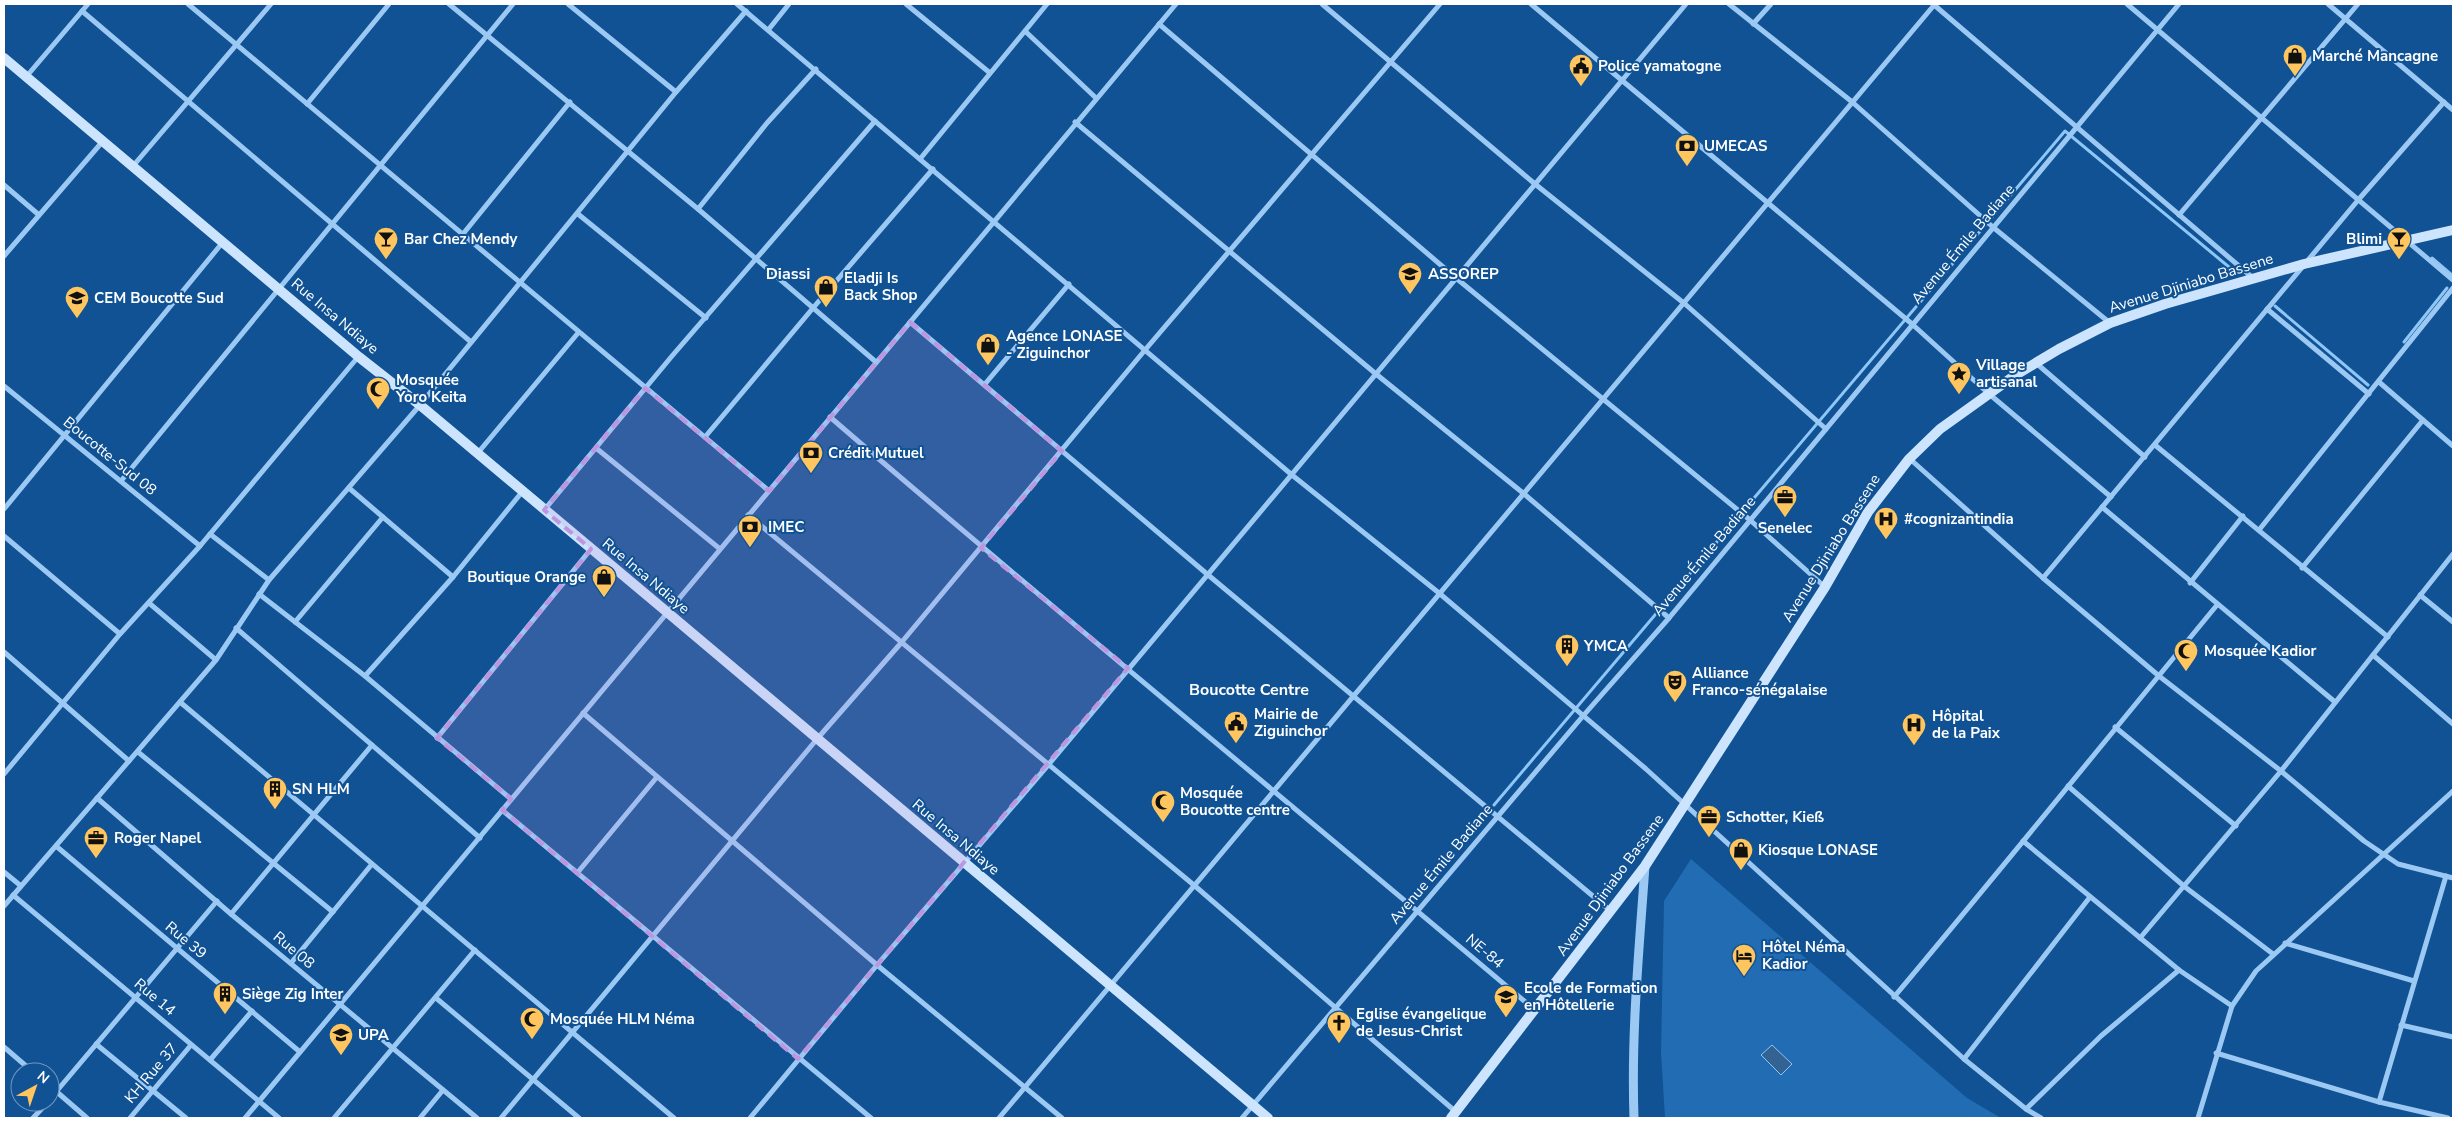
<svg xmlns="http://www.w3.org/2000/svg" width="2457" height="1122" font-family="'Nunito Sans',sans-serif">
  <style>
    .green { fill: #216cb2 }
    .water { fill: #326392; stroke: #8ec6f7 }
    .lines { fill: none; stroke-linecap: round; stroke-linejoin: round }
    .stream { stroke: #8ec6f7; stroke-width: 3 }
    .minor { stroke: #9cc9f3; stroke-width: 5 }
    .tertiary { stroke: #9cc9f3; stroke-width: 9 }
    .secondary { stroke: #cce4fd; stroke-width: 10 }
    .marked { fill: #bd96df; fill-opacity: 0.2; stroke: #bd96df; stroke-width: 4; stroke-dasharray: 10 6; stroke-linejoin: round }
    .labels { text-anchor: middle; stroke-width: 4; stroke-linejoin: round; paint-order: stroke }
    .poi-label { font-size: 15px; font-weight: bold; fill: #fff; stroke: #105293; text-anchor: start }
    .street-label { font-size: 15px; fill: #fff; stroke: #105293 }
    .neighbourhood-label { font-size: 16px; font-weight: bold; fill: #fff; stroke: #105293 }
  </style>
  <rect width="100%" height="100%" fill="#105293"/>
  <polygon class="green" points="1691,859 1967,1098 2001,1118 1665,1118 1661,1052 1664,901"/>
  <polygon class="water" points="1772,1045 1792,1064 1781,1075 1761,1055"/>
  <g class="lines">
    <g class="stream">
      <polyline points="2432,258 2453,276"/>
      <polyline points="2275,306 2368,385"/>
      <polyline points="2404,342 2447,288"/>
      <polyline points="1494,805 2065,131 2235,272"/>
    </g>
    <g class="minor">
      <polyline points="188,4 769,491"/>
      <polyline points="449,4 698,209 876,362"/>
      <polyline points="568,4 676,92"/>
      <polyline points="737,4 1292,475 1439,593 1646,769 1964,1059 2026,1109 2041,1118"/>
      <polyline points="906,4 990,73"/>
      <polyline points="1322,4 1535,184 1685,304 1826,429"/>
      <polyline points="1531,4 1912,324 1988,393 2111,497"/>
      <polyline points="1729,4 1851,101 1994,228 2110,323"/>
      <polyline points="1933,4 2253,278"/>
      <polyline points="2127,4 2453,280"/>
      <polyline points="2328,4 2453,110"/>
      <polyline points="82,11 471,342"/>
      <polyline points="1159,24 1456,278 1750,520 1825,587"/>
      <polyline points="1753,24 1771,4"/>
      <polyline points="769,29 789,4"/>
      <polyline points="1025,31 1096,98"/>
      <polyline points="26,77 88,4"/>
      <polyline points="307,104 389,4"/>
      <polyline points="1075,122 1376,374 1523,493 1669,618"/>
      <polyline points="920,159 1047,4"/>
      <polyline points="133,166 271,4"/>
      <polyline points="4,185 39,215"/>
      <polyline points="698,209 767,123 816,69"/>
      <polyline points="578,214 706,318"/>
      <polyline points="2179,215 2358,4"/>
      <polyline points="463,234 570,102"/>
      <polyline points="4,256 103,141"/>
      <polyline points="2267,309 2369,394"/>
      <polyline points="910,322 1207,574 1612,912"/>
      <polyline points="2036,363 2145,457"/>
      <polyline points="2379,382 2453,446"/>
      <polyline points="985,384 1069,284"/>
      <polyline points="4,386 200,546"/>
      <path d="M830 417C1063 618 1301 812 1536 1011"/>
      <polyline points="705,437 813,308 933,169"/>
      <polyline points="2155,445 2388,637"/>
      <polyline points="596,448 720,549"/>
      <polyline points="477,454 578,333"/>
      <polyline points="1910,459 2043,578 2159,676 2281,771 2364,841 2398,864 2453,878"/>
      <polyline points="121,481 513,4"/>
      <polyline points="349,488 453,577"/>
      <polyline points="2102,507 2335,702"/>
      <polyline points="4,509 223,242"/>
      <polyline points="545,509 672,356 875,121"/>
      <polyline points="748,515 1195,886 1456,1112"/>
      <polyline points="2259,530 2453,288"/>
      <polyline points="210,534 269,580"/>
      <polyline points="4,536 120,634"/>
      <polyline points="2302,568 2423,420"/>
      <polyline points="2043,578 2359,199 2444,102"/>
      <polyline points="2190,583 2243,516"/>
      <polyline points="259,594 365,676 511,799"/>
      <polyline points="2420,595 2453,622"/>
      <polyline points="149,603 216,660"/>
      <polyline points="295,622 383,517"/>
      <polyline points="236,628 480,838"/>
      <polyline points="4,652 129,761"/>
      <polyline points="2373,655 2453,724"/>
      <polyline points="365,676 453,577 522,492"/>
      <polyline points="180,702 674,1118"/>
      <polyline points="583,713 877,965 1062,1118"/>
      <polyline points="2115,727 2236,826"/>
      <polyline points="437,738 591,549"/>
      <polyline points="138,752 333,912"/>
      <polyline points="4,774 120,634 200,546 358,357"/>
      <polyline points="2068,786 2185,887 2273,954"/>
      <polyline points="97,798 231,914 477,1118"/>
      <polyline points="502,810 871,1118"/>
      <polyline points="2023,841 2179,970 2232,1006"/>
      <polyline points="56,846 300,1052"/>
      <polyline points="4,872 21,886"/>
      <polyline points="578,872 657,777"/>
      <polyline points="13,895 279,1118"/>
      <polyline points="4,906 216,660 269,580 420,405 676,92 746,11"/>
      <polyline points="231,914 372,745"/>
      <polyline points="2140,938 2281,771 2453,554"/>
      <polyline points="2285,943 2414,981"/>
      <polyline points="291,963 372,864"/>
      <path d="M1894 997C2003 867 2109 736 2217 605"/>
      <polyline points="436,998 579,1118"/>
      <polyline points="2401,1025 2453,1037"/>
      <polyline points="96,1044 186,1118"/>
      <polyline points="4,1047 33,1072"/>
      <polyline points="2216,1053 2379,1102 2448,1118"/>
      <polyline points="1964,1059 2090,897"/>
      <polyline points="210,1060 252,1011"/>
      <polyline points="50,1086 87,1118"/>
      <polyline points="50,1099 217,901"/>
      <polyline points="2379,1102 2446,876"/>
      <polyline points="2026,1109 2101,1036 2179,970"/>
      <polyline points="33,1118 48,1102"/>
      <polyline points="130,1118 191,1045"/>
      <polyline points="245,1118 1176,4"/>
      <polyline points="334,1118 475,950"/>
      <polyline points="420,1118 443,1090"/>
      <polyline points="501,1118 817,739 901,643 1145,350 1440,4"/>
      <polyline points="750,1118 877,965 1049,764 1686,4"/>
      <polyline points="999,1118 1935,4"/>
      <polyline points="1242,1118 1583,716 1669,618 2179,4"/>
      <polyline points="2198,1118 2232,1006 2256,971 2453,791"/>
    </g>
    <path class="tertiary" d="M1634 1118C1631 1033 1639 951 1645 866"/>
    <g class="secondary">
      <polyline points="4,58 359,357 420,405 667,612 1268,1118"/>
      <polyline points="1451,1118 1645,866 1825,587 1868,512 1909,459 1940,429 2014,376 2059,349 2110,323 2165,304 2304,264 2453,230"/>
    </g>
  </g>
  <path class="marked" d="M910 322 1062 451 981 548 1128 668 798 1059 502 810 511 799 437 738 591 549 544 510 645 388 769 491Z"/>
  <defs>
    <symbol id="shop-pin" viewBox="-11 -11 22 30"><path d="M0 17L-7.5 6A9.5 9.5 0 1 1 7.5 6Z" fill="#ffc65f" stroke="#105293"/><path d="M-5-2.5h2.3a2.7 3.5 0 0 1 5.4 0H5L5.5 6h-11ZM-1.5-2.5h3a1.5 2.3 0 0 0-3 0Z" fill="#111"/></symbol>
    <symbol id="civic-pin" viewBox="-11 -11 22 30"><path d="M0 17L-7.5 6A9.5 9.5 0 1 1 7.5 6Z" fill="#ffc65f" stroke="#105293"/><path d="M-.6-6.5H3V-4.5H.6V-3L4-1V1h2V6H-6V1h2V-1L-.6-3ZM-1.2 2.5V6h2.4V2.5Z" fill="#111"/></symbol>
    <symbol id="bank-pin" viewBox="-11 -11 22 30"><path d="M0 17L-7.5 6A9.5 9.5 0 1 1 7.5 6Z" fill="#ffc65f" stroke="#105293"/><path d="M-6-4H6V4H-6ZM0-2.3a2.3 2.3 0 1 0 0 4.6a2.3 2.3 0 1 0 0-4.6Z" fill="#111"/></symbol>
    <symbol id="bar-pin" viewBox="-11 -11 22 30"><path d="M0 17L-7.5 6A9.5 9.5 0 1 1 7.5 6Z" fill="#ffc65f" stroke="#105293"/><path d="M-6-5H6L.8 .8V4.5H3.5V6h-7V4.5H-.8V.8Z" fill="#111"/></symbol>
    <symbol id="school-pin" viewBox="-11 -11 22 30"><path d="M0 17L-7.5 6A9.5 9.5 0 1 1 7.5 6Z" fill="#ffc65f" stroke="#105293"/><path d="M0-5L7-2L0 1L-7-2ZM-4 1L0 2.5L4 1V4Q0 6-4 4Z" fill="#111"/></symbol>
    <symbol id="sight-pin" viewBox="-11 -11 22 30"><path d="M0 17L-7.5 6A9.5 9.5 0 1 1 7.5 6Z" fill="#ffc65f" stroke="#105293"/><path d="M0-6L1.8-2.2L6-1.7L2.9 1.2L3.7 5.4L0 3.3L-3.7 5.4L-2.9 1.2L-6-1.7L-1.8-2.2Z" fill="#111"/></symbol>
    <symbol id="mosque-pin" viewBox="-11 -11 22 30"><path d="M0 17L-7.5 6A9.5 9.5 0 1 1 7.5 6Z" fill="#ffc65f" stroke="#105293"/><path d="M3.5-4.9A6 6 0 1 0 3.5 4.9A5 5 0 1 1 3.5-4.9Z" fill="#111"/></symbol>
    <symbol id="office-pin" viewBox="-11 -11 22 30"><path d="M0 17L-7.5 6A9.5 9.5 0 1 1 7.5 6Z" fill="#ffc65f" stroke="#105293"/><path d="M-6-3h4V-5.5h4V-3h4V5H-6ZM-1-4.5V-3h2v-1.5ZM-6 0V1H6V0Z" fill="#111"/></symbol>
    <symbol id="hospital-pin" viewBox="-11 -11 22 30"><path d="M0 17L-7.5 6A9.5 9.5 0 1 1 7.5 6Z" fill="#ffc65f" stroke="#105293"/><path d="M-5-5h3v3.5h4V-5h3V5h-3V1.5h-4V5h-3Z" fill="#111"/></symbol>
    <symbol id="building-pin" viewBox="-11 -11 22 30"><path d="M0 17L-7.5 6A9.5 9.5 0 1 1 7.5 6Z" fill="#ffc65f" stroke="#105293"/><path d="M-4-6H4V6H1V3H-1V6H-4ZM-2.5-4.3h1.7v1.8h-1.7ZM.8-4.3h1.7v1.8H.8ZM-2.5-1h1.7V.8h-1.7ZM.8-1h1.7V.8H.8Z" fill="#111"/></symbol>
    <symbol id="theatre-pin" viewBox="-11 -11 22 30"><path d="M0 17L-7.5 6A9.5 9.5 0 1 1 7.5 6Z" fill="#ffc65f" stroke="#105293"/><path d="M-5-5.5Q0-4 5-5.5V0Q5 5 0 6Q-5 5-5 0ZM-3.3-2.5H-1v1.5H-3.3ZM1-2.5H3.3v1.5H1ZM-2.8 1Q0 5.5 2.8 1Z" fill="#111"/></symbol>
    <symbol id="hotel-pin" viewBox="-11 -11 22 30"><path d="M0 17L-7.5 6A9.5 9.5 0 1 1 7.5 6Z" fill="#ffc65f" stroke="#105293"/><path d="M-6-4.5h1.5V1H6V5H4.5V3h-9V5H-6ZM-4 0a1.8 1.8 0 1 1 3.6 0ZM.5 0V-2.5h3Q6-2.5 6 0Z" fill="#111"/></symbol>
    <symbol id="church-pin" viewBox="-11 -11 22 30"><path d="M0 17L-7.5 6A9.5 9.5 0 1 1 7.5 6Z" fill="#ffc65f" stroke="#105293"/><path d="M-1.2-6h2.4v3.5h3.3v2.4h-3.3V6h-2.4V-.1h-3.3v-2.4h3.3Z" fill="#111"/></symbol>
  </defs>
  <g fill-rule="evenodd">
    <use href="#shop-pin" x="2281" y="42" width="28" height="38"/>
    <use href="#civic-pin" x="1567" y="52" width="28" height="38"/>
    <use href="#bank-pin" x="1673" y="132" width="28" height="38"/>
    <use href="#bar-pin" x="372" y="225" width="28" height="38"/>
    <use href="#bar-pin" x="2385" y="225" width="28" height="38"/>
    <use href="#school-pin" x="1396" y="260" width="28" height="38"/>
    <use href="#shop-pin" x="812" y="273" width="28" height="38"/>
    <use href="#school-pin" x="63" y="284" width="28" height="38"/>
    <use href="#shop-pin" x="974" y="331" width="28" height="38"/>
    <use href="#sight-pin" x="1945" y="360" width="28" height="38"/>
    <use href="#mosque-pin" x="364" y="375" width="28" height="38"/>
    <use href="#bank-pin" x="797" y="439" width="28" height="38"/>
    <use href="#office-pin" x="1771" y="483" width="28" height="38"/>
    <use href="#hospital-pin" x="1872" y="505" width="28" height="38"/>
    <use href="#bank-pin" x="736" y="513" width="28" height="38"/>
    <use href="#shop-pin" x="590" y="563" width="28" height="38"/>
    <use href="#building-pin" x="1553" y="632" width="28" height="38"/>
    <use href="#mosque-pin" x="2172" y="637" width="28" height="38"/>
    <use href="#theatre-pin" x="1661" y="668" width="28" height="38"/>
    <use href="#civic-pin" x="1222" y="709" width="28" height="38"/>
    <use href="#hospital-pin" x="1900" y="711" width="28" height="38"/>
    <use href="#building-pin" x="261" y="775" width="28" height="38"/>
    <use href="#mosque-pin" x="1149" y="788" width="28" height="38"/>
    <use href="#office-pin" x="1695" y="803" width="28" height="38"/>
    <use href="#office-pin" x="82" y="824" width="28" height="38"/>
    <use href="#shop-pin" x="1727" y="836" width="28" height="38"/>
    <use href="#hotel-pin" x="1730" y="942" width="28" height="38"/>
    <use href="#building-pin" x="211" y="980" width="28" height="38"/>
    <use href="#school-pin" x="1492" y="983" width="28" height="38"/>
    <use href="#mosque-pin" x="518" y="1005" width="28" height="38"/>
    <use href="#church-pin" x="1325" y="1009" width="28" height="38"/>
    <use href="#school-pin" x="327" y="1021" width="28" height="38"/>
  </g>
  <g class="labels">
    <g class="poi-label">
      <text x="2312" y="61">Marché Mancagne</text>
      <text x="1598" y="71">Police yamatogne</text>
      <text x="1704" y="151">UMECAS</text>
      <text x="404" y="244">Bar Chez Mendy</text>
      <text x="2382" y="244" text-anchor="end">Blimi</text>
      <text x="1428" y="279">ASSOREP</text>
      <text x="844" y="283">Eladji Is<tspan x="844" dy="17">Back Shop</tspan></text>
      <text x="94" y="303">CEM Boucotte Sud</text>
      <text x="1006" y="341">Agence LONASE<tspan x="1006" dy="17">- Ziguinchor</tspan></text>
      <text x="1976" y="370">Village<tspan x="1976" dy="17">artisanal</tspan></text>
      <text x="396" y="385">Mosquée<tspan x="396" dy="17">Yoro Keita</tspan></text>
      <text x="828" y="458">Crédit Mutuel</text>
      <text x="1904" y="524">#cognizantindia</text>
      <text x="768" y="532">IMEC</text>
      <text x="1785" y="533" text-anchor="middle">Senelec</text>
      <text x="586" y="582" text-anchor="end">Boutique Orange</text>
      <text x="1584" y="651">YMCA</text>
      <text x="2204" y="656">Mosquée Kadior</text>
      <text x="1692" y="678">Alliance<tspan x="1692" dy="17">Franco-sénégalaise</tspan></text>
      <text x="1254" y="719">Mairie de<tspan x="1254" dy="17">Ziguinchor</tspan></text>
      <text x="1932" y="721">Hôpital<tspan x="1932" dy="17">de la Paix</tspan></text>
      <text x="292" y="794">SN HLM</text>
      <text x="1180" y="798">Mosquée<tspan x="1180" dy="17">Boucotte centre</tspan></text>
      <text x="1726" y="822">Schotter, Kieß</text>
      <text x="114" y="843">Roger Napel</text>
      <text x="1758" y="855">Kiosque LONASE</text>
      <text x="1762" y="952">Hôtel Néma<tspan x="1762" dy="17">Kadior</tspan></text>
      <text x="1524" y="993">Ecole de Formation<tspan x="1524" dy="17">en Hôtellerie</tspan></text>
      <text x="242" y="999">Siège Zig Inter</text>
      <text x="1356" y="1019">Eglise évangelique<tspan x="1356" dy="17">de Jesus-Christ</tspan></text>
      <text x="550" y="1024">Mosquée HLM Néma</text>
      <text x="358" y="1040">UPA</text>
    </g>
    <g class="street-label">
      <text transform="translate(1963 244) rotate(-50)" y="5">Avenue Émile Badiane</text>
      <text transform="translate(2191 283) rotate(-17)" y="5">Avenue Djiniabo Bassene</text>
      <text transform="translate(335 316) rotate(40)" y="5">Rue Insa Ndiaye</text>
      <text transform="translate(110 456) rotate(39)" y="5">Boucotte-Sud 08</text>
      <text transform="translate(1831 548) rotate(-58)" y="5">Avenue Djiniabo Bassene</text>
      <text transform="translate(1704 556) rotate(-50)" y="5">Avenue Émile Badiane</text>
      <text transform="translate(646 576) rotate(40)" y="5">Rue Insa Ndiaye</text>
      <text transform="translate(956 837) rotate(40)" y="5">Rue Insa Ndiaye</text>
      <text transform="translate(1441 864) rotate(-50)" y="5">Avenue Émile Badiane</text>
      <text transform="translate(1610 885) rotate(-54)" y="5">Avenue Djiniabo Bassene</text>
      <text transform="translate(186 940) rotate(40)" y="5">Rue 39</text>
      <text transform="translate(294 950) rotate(40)" y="5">Rue 08</text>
      <text transform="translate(1485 951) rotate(40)" y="5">NE-84</text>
      <text transform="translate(155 997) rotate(40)" y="5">Rue 14</text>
      <text transform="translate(151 1073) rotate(-50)" y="5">KH Rue 37</text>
    </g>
    <g class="neighbourhood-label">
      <text x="788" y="279">Diassi</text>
      <text x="1249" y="695">Boucotte Centre</text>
    </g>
  </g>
  <rect width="2457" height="1122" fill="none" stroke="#ffffff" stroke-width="10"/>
  <g transform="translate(35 1087) rotate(40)"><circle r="24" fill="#105293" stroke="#7097be"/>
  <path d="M0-4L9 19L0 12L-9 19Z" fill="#ffc65f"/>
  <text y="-8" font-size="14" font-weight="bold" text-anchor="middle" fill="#ffffff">N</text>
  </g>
</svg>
